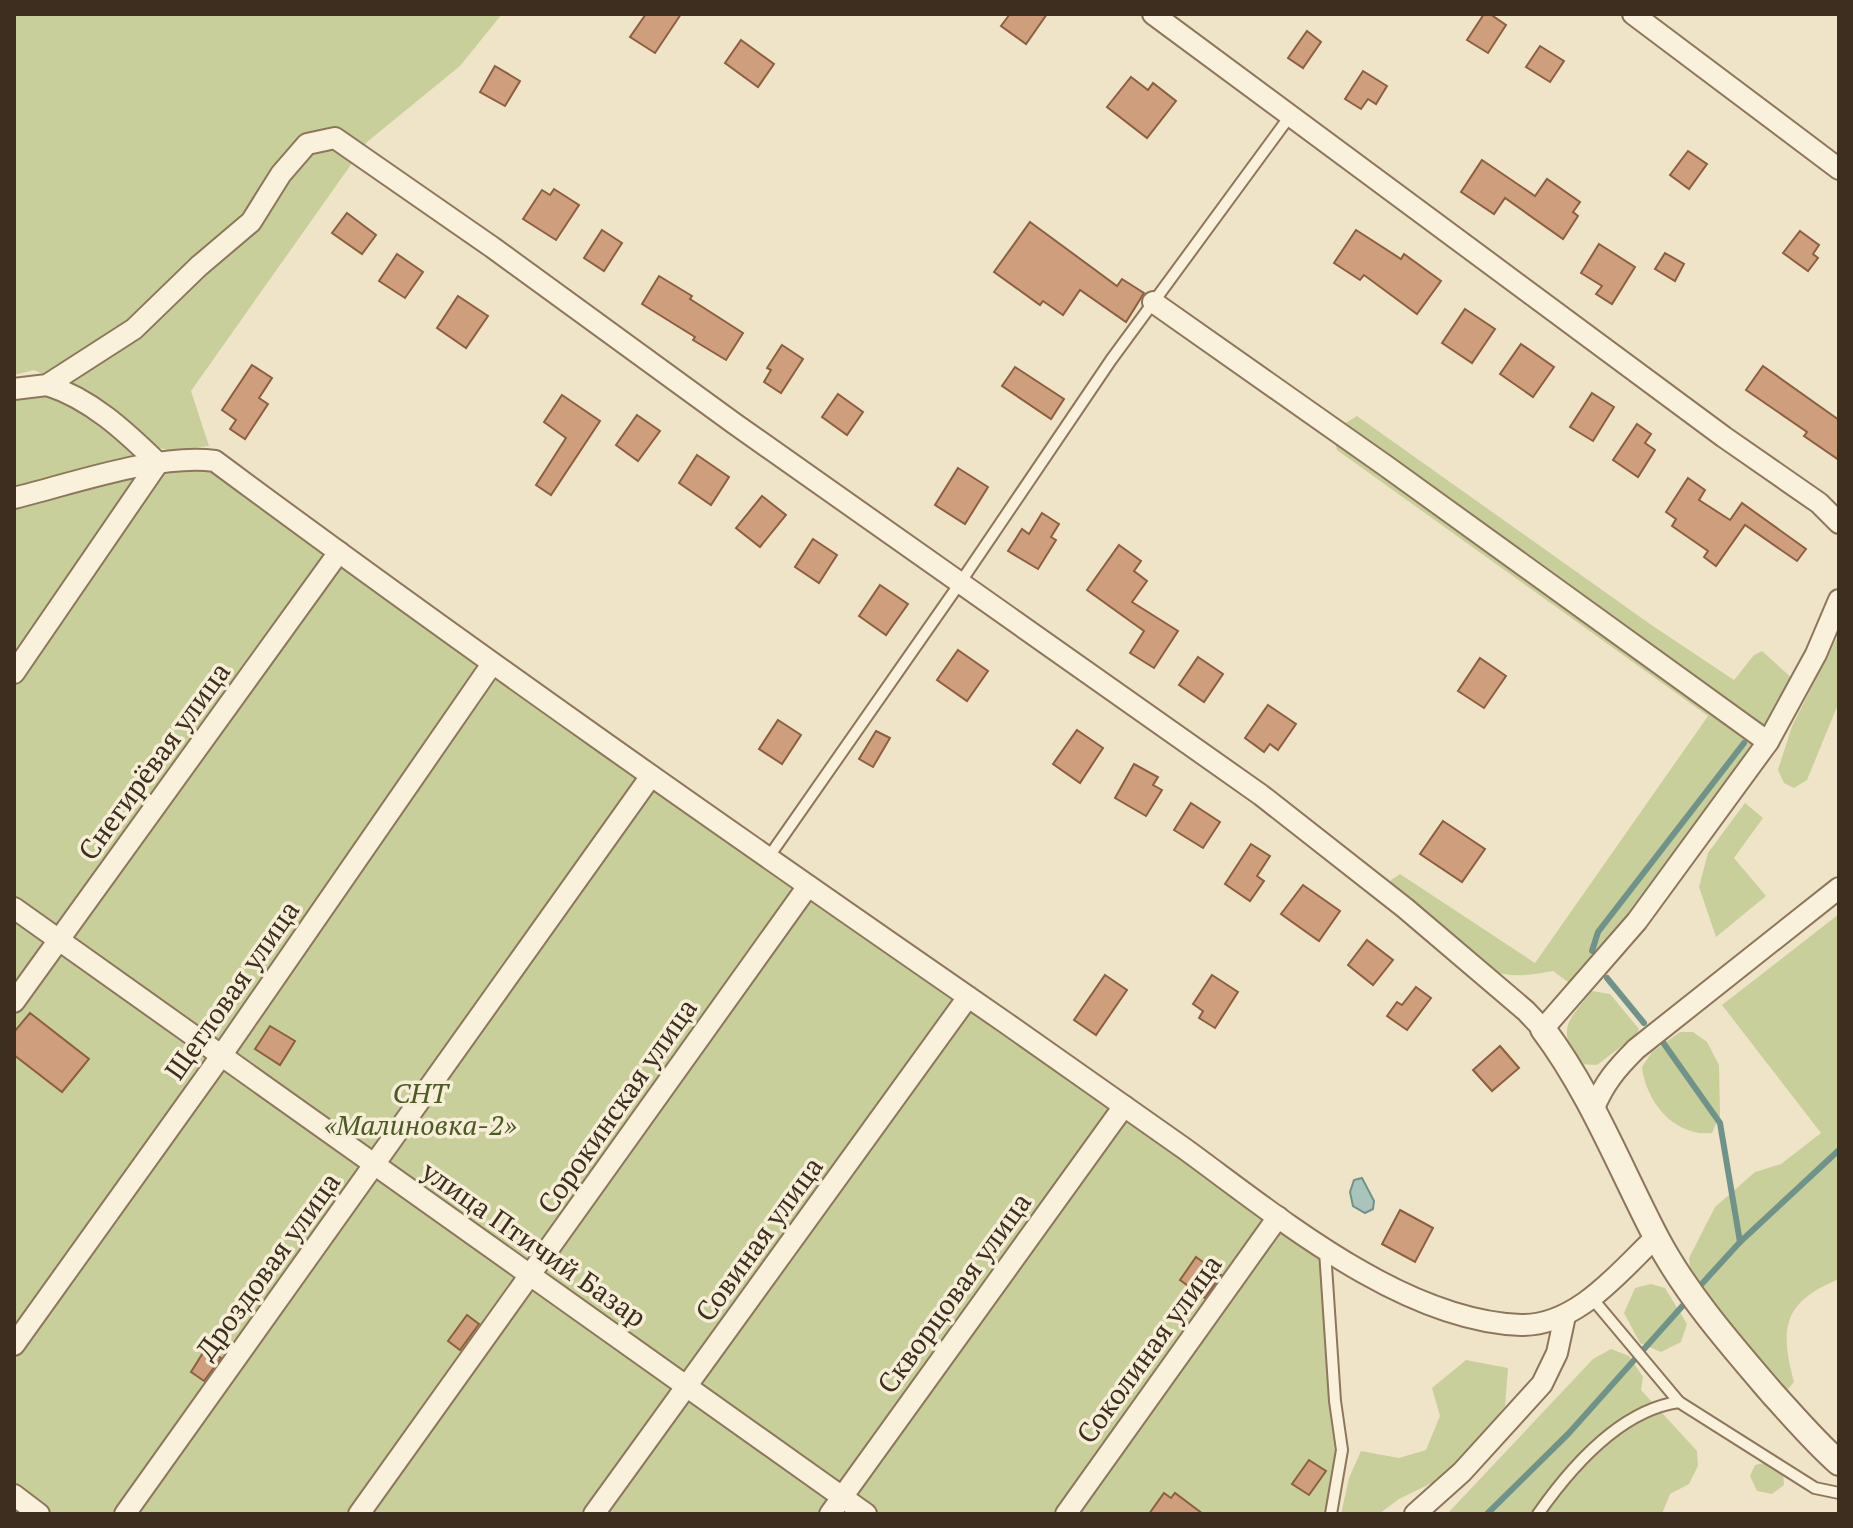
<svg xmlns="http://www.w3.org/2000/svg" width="1853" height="1528" font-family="'PT Serif',serif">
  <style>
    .green { fill: #c9cf9b }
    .water { fill: #a9c4bc; stroke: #6f938a; stroke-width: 2 }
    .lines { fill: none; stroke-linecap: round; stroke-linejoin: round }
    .stream { stroke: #6f938a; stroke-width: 6 }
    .building { fill: #cf9f7d; stroke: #8d5f41; stroke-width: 2 }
    .service-casing { stroke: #8d765c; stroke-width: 14 }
    .minor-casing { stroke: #8d765c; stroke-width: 24 }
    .tertiary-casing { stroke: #8d765c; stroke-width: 28 }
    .service { stroke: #faf1dc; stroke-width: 10 }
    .minor { stroke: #faf1dc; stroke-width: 20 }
    .tertiary { stroke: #faf1dc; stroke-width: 24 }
    .labels { text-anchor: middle; stroke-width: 7; stroke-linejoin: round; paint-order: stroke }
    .street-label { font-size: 28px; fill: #3d2e20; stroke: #f7eed8 }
    .park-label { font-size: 28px; font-style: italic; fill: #4d5a26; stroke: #f7eed8 }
  </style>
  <rect width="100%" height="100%" fill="#f0e4c8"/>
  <g class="green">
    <polygon points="14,14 502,14 460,66 367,142 191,391 209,446 174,451 154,447 91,396 34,370 14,375"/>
    <polygon points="19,391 61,398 117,434 147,461 14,493 14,392"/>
    <path d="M1357 416 1650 624 1734 680 1754 655 1762 651 1795 681C1737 790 1654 886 1576 981L1568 982 1553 971C1536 974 1521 977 1504 974 1472 969 1418 912 1391 890V880L1400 874 1535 963 1708 716 1337 450 1334 438 1337 428Z"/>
    <polygon points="197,458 1325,1251 1342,1450 1331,1514 14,1514 14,498"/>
    <polygon points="1839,634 1839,702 1807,780 1794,788 1784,783 1778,770 1792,726"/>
    <polygon points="1745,803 1763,818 1734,858 1766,896 1716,937 1699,887 1708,853"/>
    <path d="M1839 914V1279C1784 1302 1779 1326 1794 1382L1788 1389 1780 1387 1746 1348 1691 1274 1689 1258 1715 1207 1755 1172 1781 1164 1821 1133 1722 1005Z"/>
    <path d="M1592 991 1610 994 1639 1029 1636 1035 1597 1065 1579 1064C1557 1026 1567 1023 1592 991Z"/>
    <path d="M1680 1032H1693L1707 1042 1719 1065 1720 1115 1712 1133C1674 1137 1646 1102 1642 1067L1652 1052Z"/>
    <polygon points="1651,1284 1665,1288 1687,1324 1681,1342 1661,1352 1640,1343 1624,1313 1635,1288"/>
    <polygon points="1611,1349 1629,1356 1643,1377 1641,1390 1697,1451 1698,1466 1689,1484 1670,1494 1662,1514 1447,1514 1593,1359"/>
    <polygon points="1466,1360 1508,1368 1505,1406 1468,1452 1444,1477 1399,1499 1379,1514 1341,1514 1349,1478 1361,1451 1399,1458 1426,1450 1440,1416 1432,1388"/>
    <polygon points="1764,1463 1773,1464 1783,1473 1784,1485 1772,1494 1757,1491 1750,1476 1755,1465"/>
  </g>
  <polygon class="water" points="1362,1178 1374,1201 1373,1209 1365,1213 1353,1206 1350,1192 1354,1180"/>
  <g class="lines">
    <g class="stream">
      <polyline points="1592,951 1598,932 1744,743"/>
      <polyline points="1607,978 1644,1023"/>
      <polyline points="1662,1041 1720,1123 1740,1242 1699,1287"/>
      <polyline points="1740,1242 1839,1150"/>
      <polyline points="1487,1514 1569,1433 1686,1302"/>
    </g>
  </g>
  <g class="building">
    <polygon points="646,14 681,14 655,53 630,37"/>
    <polygon points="1010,14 1047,14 1026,44 1001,26"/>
    <polygon points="1484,14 1490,14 1506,25 1488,53 1467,40"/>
    <polygon points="1307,31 1321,42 1303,68 1288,58"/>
    <polygon points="741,40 774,64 758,87 725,63"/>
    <polygon points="1540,46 1564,61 1550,82 1526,67"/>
    <polygon points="495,66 520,81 505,106 480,92"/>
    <polygon points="1363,71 1387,86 1376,104 1368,99 1361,109 1345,99"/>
    <polygon points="1131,77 1148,90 1153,83 1176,101 1147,138 1107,107"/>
    <polygon points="1688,151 1707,164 1689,189 1670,175"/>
    <polygon points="1482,160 1535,196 1547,179 1580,202 1573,212 1578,216 1563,239 1505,198 1494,214 1461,192"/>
    <polygon points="554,189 579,205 556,240 523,219 542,190 550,195"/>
    <polygon points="347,213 376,235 362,254 332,233"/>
    <polygon points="1030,222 1117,286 1122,279 1144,293 1126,322 1080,290 1063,315 1043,301 1040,305 994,272"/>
    <polygon points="602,230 622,243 604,271 584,258"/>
    <polygon points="1356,230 1401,259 1404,254 1441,281 1417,314 1364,275 1360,280 1334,263"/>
    <polygon points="1800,231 1819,245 1813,254 1818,258 1808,271 1783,253"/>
    <polygon points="1599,244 1635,267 1612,304 1596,294 1602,286 1581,273"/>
    <polygon points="1665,253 1684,264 1675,281 1655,269"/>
    <polygon points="397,254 423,272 405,298 379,281"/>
    <polygon points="659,276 692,296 690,299 743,333 726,360 693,340 695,337 642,304"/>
    <polygon points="458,296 488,316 466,348 437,328"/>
    <polygon points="1465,309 1495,329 1472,363 1442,343"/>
    <polygon points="1521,344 1554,367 1533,397 1500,374"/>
    <polygon points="782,345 803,359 781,393 764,382 771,370 767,368"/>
    <polygon points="252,365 272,378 259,398 268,404 245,439 230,429 236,420 222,410"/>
    <polygon points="1763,366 1839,420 1839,460 1804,436 1807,432 1746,390"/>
    <polygon points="1015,367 1064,399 1051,419 1002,386"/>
    <polygon points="1592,393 1614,407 1593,441 1570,427"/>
    <polygon points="838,394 863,412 847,435 822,417"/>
    <polygon points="562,395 600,421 551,495 536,485 566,438 544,422"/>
    <polygon points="637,415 660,431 638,461 616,445"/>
    <polygon points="1637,424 1651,434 1645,443 1655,450 1638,477 1613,460"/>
    <polygon points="697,455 729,477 711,505 679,483"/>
    <polygon points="958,468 988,487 965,524 935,505"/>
    <polygon points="1688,478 1705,490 1699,500 1730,520 1742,503 1806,549 1797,561 1745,525 1716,566 1704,557 1708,551 1672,526 1676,519 1666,512"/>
    <polygon points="762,496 786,515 760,547 736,528"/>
    <polygon points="1042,513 1059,524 1051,537 1056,540 1038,569 1008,551 1022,529 1029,534"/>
    <polygon points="813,539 837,555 819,583 795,567"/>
    <polygon points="1119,545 1141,561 1134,571 1147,581 1132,602 1178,631 1154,668 1130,653 1144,631 1087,590"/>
    <polygon points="880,585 908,604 886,635 859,616"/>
    <polygon points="958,650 988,671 967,701 937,680"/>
    <polygon points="1198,657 1223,674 1204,702 1179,685"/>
    <polygon points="1480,658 1506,676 1484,708 1458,691"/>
    <polygon points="1268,705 1296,724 1278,750 1270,744 1264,752 1245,738"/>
    <polygon points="778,720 801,735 782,764 759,749"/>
    <polygon points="1077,730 1103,748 1080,783 1053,764"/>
    <polygon points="876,731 890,738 873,767 859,759"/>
    <polygon points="1134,764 1158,777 1153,785 1162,790 1146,816 1115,798"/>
    <polygon points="1191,803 1220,822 1203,848 1174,830"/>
    <polygon points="1443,821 1485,849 1462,882 1420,854"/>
    <polygon points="1251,844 1270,856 1257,876 1264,881 1250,901 1225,884"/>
    <polygon points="1303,885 1340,911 1319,941 1281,914"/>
    <polygon points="1367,940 1393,960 1373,985 1348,965"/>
    <polygon points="1105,975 1127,990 1096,1035 1074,1020"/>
    <polygon points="1212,975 1238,992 1215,1028 1199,1018 1203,1011 1193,1004"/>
    <polygon points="1416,987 1431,998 1407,1030 1387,1016 1397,1002 1402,1005"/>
    <polygon points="30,1013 89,1059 62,1092 14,1055 14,1032"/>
    <polygon points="270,1026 295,1041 280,1065 255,1049"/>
    <polygon points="1500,1046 1519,1068 1492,1091 1473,1070"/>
    <polygon points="1400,1210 1433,1228 1415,1262 1382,1244"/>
    <polygon points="1196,1257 1221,1275 1205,1298 1180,1280"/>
    <polygon points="467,1315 479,1324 460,1350 448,1341"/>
    <polygon points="206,1348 221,1358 204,1381 191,1372"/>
    <polygon points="1309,1460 1326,1471 1309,1495 1292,1484"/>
    <polygon points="1164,1493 1171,1498 1175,1493 1203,1514 1149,1514"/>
  </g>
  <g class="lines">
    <defs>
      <g id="service">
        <polyline points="768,858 960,583 1111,360 1290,116"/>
        <polyline points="1325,1251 1335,1401 1342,1450 1331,1514"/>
        <polyline points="1591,1297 1679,1402 1815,1488 1839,1493"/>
        <path d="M1538 1514C1571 1467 1621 1410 1679 1402"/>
      </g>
      <g id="minor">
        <polyline points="1153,14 1724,437 1819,503 1839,523"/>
        <polyline points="1633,14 1839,169"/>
        <polyline points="1153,302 1386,466 1768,742"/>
        <path d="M47 385C91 399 125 431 158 463"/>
        <polyline points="14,389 47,385 134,329 199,266 251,222 281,174 307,144 335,138 492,247 735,424 1261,795 1405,908 1526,1011 1543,1029 1637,921 1768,742 1816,654 1839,600"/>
        <path d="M14 498C71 484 159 453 215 461 475 654 740 839 1006 1023 1066 1065 1125 1107 1185 1149 1277 1216 1402 1321 1521 1325 1577 1326 1619 1272 1656 1237"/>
        <polyline points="14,673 158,463"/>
        <polyline points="14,908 866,1514"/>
        <polyline points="14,1002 339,552"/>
        <path d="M1594 1108C1604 1083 1617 1068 1636 1049L1839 888"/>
        <polyline points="14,1345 221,1056 492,664"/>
        <polyline points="14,1495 39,1514"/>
        <polyline points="125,1514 651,776"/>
        <polyline points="359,1514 808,886"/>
        <polyline points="594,1514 968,997"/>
        <polyline points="830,1514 1124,1106"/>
        <polyline points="1066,1514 1278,1217"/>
        <polyline points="1415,1514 1462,1472 1542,1384 1557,1353 1565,1316"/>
      </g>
      <path id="tertiary" d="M1543 1029C1591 1093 1619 1166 1656 1237 1686 1294 1730 1344 1772 1393 1794 1417 1815 1442 1839 1463"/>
    </defs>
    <use href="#service" class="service-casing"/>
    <use href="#minor" class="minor-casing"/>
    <use href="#tertiary" class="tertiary-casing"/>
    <use href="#service" class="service"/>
    <use href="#minor" class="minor"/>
    <use href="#tertiary" class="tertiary"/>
  </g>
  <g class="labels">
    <g class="street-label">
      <text transform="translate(154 761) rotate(-54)" y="10">Снегирёвая улица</text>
      <text transform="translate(232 990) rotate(-55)" y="10">Щегловая улица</text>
      <text transform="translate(617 1106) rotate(-55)" y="10">Сорокинская улица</text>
      <text transform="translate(759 1239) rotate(-54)" y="10">Совиная улица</text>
      <text transform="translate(534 1244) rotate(35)" y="10">улица Птичий Базар</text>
      <text transform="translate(268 1266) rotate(-54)" y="10">Дроздовая улица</text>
      <text transform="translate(954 1293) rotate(-54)" y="10">Скворцовая улица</text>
      <text transform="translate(1149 1349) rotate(-54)" y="10">Соколиная улица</text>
    </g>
    <g class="park-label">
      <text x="420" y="1103">СНТ<tspan x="420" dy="32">«Малиновка-2»</tspan></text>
    </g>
  </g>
  <rect width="1853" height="1528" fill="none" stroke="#3d2e20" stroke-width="32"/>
</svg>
